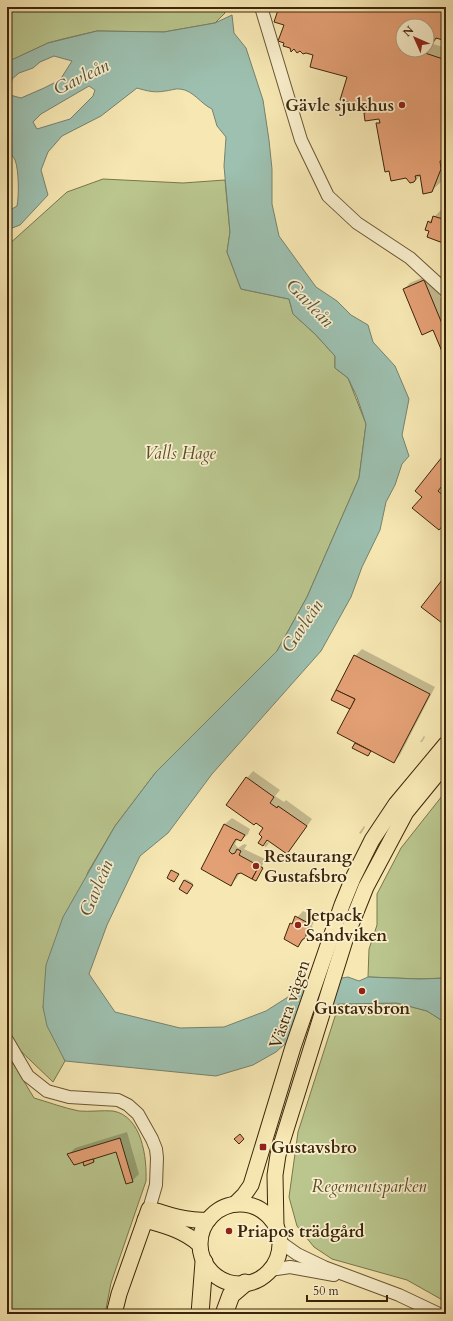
<svg xmlns="http://www.w3.org/2000/svg" width="453" height="1321" font-family="Cardo,serif">
  <style>
    .green { fill: #bac68e; stroke: #7b764c }
    .water { fill: #9dc0b0; stroke: #76826e; fill-rule: evenodd }
    .shadow { fill: #0003; fill-rule: evenodd }
    .building { fill: #e4a075; stroke: #3c250a }
    .lines { fill: none; stroke-linecap: round; stroke-linejoin: round }
    .minor-casing { stroke: #6b5634; stroke-width: 14 }
    .major-casing { stroke: #3c250a; stroke-width: 17 }
    .highway-casing { stroke: #3c250a; stroke-width: 19 }
    .minor { stroke: #faf0ce; stroke-width: 12 }
    .major { stroke: #f7e8b3; stroke-width: 15 }
    .highway { stroke: #f7e8b3; stroke-width: 17 }
    .poi-dot { fill: #8f2418; stroke: #faf0ce; stroke-width: 1.5 }
    .labels { text-anchor: middle; stroke-width: 3.5; stroke-linejoin: round; paint-order: stroke }
    .poi-label { font-size: 17px; font-weight: bold; fill: #3c250a; stroke: #faf0ce; text-anchor: start }
    .park-label { font-size: 17px; font-style: italic; fill: #5c4d2b; stroke: #faf0ce }
    .street-label { font-size: 17px; fill: #3c250a; stroke: #faf0ce }
    .water-label { font-size: 18px; font-style: italic; fill: #59543c; stroke: #faf0ce }
  </style>
  <rect width="100%" height="100%" fill="#f7e8b3"/>
  <filter id="stains"><feTurbulence type="fractalNoise" baseFrequency=".005" numOctaves="4"/><feColorMatrix values="0 0 0 0 .2 0 0 0 0 .09 0 0 0 0 .02 0 0 0 .5 -.17"/></filter>
  <radialGradient id="worn" r=".72"><stop offset=".6" stop-color="#630" stop-opacity="0"/><stop offset="1" stop-color="#630" stop-opacity=".3"/></radialGradient>
  <g class="green">
    <polygon points="7,7 221,7 225,13 215,23 164,32 97,31 63,39 48,43 8,62"/>
    <polygon points="103,179 183,183 225,180 230,232 227,252 241,289 289,299 293,314 315,334 335,356 335,368 348,378 366,424 359,478 307,597 277,651 156,772 115,826 88,872 43,1007 65,1061 53,1082 7,1038 7,246 67,192"/>
    <polygon points="446,791 446,978 420,979 368,977 369,949 377,925 377,894 401,848"/>
    <polygon points="397,1003 427,1011 446,1023 446,1047 443,1056 445,1082 446,1084 446,1302 407,1280 332,1259 314,1247 297,1226 289,1197 298,1132 339,1004"/>
    <path d="M7 1053 34 1098C48 1102 64 1108 79 1111 90 1112 102 1110 113 1111 142 1116 147 1158 146 1181L111 1283 105 1314H7Z"/>
  </g>
  <path class="water" d="M232 15 234 33 246 48 263 100 269 140 272 169V204L279 236 316 287 337 301 351 315 368 325 373 342 395 366 409 399 402 435 409 456 402 464 395 485 386 502 380 530 362 567 351 597 321 651 212 774 168 833 140 856 107 925 89 974 115 1012 180 1028 224 1027 266 1011 288 997 298 985 348 977 359 981 368 977 420 979 446 978V1023L427 1011 397 1003 339 1004 319 1013 276 1052 253 1065 216 1076 65 1061 47 1026 43 1007 46 965 63 917 115 826 156 772 277 651 307 597 359 478 366 424 357 397 348 378 335 368V356L315 334 293 314 289 299 241 289 227 252 230 232 224 166 226 137 217 126 212 109C201 104 193 90 180 89 176 88 169 91 165 91 155 93 147 91 137 88L101 116 62 136 48 152 41 170 48 195 20 225 7 230V212L17 206C19 196 19 170 15 160 14 157 10 154 7 150V62L48 43 97 31 164 32 215 23ZM54 56 72 61 60 80 44 88 21 98 10 95 12 79 19 73 33 68 40 62ZM89 86 95 90 93 96 70 119 37 129 33 122 41 114Z"/>
  <g class="shadow">
    <path d="M280 7H446V40L438 37 433 44 446 48V168L441 182 431 191 421 175 414 182 377 124 381 120 380 117 365 113 370 108 348 77 314 54 294 48 285 24ZM403 26H427V50H403Z"/>
    <polygon points="444,207 446,208 446,240 444,240 442,241 430,231 429,222"/>
    <polygon points="431,274 446,311 446,358 434,328 404,289 410,283"/>
    <polygon points="446,454 446,481 443,484 446,486 446,522 423,497"/>
    <polygon points="362,649 435,687 400,755 394,762 371,750 369,754 353,747 356,742 351,709 355,656"/>
    <polygon points="424,736 425,737 422,742 420,742"/>
    <polygon points="253,771 280,790 275,796 284,802 286,800 312,819 293,846 287,853 268,840 266,841 269,843 266,847 264,846 267,842 266,842 264,837 264,828 247,778"/>
    <polygon points="232,818 250,829 248,834 241,840 238,838 235,844 238,848 244,844 247,845 244,849 265,859 262,866 263,867 257,878 240,872 237,878 231,884 203,868 225,824"/>
    <polygon points="364,826 365,827 361,834 359,833"/>
    <polygon points="186,879 193,883 188,891 180,889"/>
    <polygon points="303,911 316,917 312,926 313,929 298,946 291,924"/>
    <polygon points="127,1132 139,1174 132,1181 117,1151 94,1158 95,1160 93,1162 83,1161 69,1154 75,1148"/>
  </g>
  <g class="building">
    <polygon points="279,7 446,7 446,41 436,38 427,50 427,26 403,26 403,50 427,50 425,53 446,60 446,147 442,160 440,161 441,169 432,192 423,194 420,175 415,176 416,179 414,182 410,183 406,178 391,181 389,171 385,172 376,123 380,123 379,119 365,121 364,113 375,110 340,100 347,77 310,67 313,55 306,53 303,54 300,51 297,53 294,49 291,52 290,48 283,46 284,43 278,41 284,25 274,22"/>
    <polygon points="433,216 446,220 446,241 443,240 443,243 427,237 429,231 425,230 428,221 431,223"/>
    <polygon points="424,280 443,326 446,324 446,361 433,330 422,335 403,289"/>
    <polygon points="446,452 446,481 438,491 446,498 446,522 439,530 412,508 422,497 415,491"/>
    <polygon points="446,575 446,626 421,607"/>
    <polygon points="354,655 430,694 394,763 337,733 355,699 336,690"/>
    <polygon points="336,690 355,699 350,709 331,700"/>
    <polygon points="355,743 371,751 368,756 352,748"/>
    <polygon points="246,777 274,797 270,803 277,808 278,806 307,826 287,854 267,840 263,846 258,843 262,837 259,834 263,828 256,823 254,825 226,805"/>
    <polygon points="224,824 245,835 241,841 236,839 234,842 229,851 232,854 235,853 237,849 241,851 239,855 259,866 252,879 241,873 237,874 231,886 201,869"/>
    <polygon points="259,866 263,868 256,881 252,879"/>
    <polygon points="171,870 179,874 174,882 167,878"/>
    <polygon points="184,880 193,885 187,894 179,889"/>
    <polygon points="295,916 310,924 306,931 306,937 302,940 298,947 284,939 290,923 292,924"/>
    <polygon points="240,1134 244,1139 239,1144 234,1139"/>
    <polygon points="120,1138 133,1182 126,1184 116,1152 74,1165 67,1154"/>
    <polygon points="93,1159 94,1162 84,1166 83,1162"/>
  </g>
  <g class="lines">
    <defs>
      <g id="minor">
        <polyline points="261,7 301,140 328,196 357,223 410,258 446,291"/>
        <polyline points="7,1040 28,1076 47,1091 69,1097 118,1100 128,1105 138,1114 152,1139 156,1149 157,1158 156,1185 149,1209"/>
        <polyline points="280,1242 297,1254 324,1267 399,1295 439,1314"/>
        <polyline points="270,1270 290,1267 334,1275"/>
      </g>
      <g id="major">
        <polyline points="235,1204 244,1195 251,1185 293,1047 342,905 353,878 372,840 396,804 446,744"/>
        <circle cx="240" cy="1244" r="40"/>
        <path d="M145 1220C166 1226 183 1230 199 1244"/>
        <polyline points="276,1226 275,1175 278,1155 346,937 366,887 406,812 446,763"/>
        <path d="M114 1314 119 1294 149 1209C169 1214 187 1222 208 1220"/>
      </g>
      <g id="highway">
        <polyline points="200,1314 204,1262"/>
        <polyline points="224,1314 231,1295 245,1283"/>
      </g>
    </defs>
    <use href="#minor" class="minor-casing"/>
    <use href="#major" class="major-casing"/>
    <use href="#highway" class="highway-casing"/>
    <use href="#minor" class="minor"/>
    <use href="#major" class="major"/>
    <use href="#highway" class="highway"/>
  </g>
  <g class="poi-dot">
    <circle cx="402" cy="105" r="4"/>
    <circle cx="256" cy="866" r="4"/>
    <circle cx="298" cy="925" r="4"/>
    <circle cx="362" cy="991" r="4"/>
    <rect x="259" y="1143" width="8" height="8" rx="2"/>
    <circle cx="229" cy="1231" r="4"/>
  </g>
  <g class="labels">
    <g class="poi-label">
      <text x="394" y="111" text-anchor="end">Gävle sjukhus</text>
      <text x="264" y="862">Restaurang<tspan x="264" dy="20">Gustafsbro</tspan></text>
      <text x="306" y="921">Jetpack<tspan x="306" dy="20">Sandviken</tspan></text>
      <text x="362" y="1014" text-anchor="middle">Gustavsbron</text>
      <text x="271" y="1153">Gustavsbro</text>
      <text x="237" y="1237">Priapos trädgård</text>
    </g>
    <g class="park-label">
      <text x="180" y="459">Valls Hage</text>
      <text x="369" y="1192">Regementsparken</text>
    </g>
    <g class="street-label">
      <text transform="translate(289 1004) rotate(-71)" y="6">Västra vägen</text>
    </g>
    <g class="water-label">
      <text transform="translate(81 77) rotate(-26)" y="6">Gavleån</text>
      <text transform="translate(310 303) rotate(46)" y="6">Gavleån</text>
      <text transform="translate(302 626) rotate(-56)" y="6">Gavleån</text>
      <text transform="translate(96 888) rotate(-67)" y="6">Gavleån</text>
    </g>
  </g>
  <rect width="453" height="1321" fill="none" stroke="#f7e8b3" stroke-width="24"/>
  <rect x="8" y="8" width="437" height="1305" fill="none" stroke="#3c250a" stroke-width="2"/>
  <rect x="12" y="12" width="429" height="1297" fill="none" stroke="#3c250a"/>
  <g transform="translate(415 38) rotate(315)"><circle r="19" fill="#faf0ce" stroke="#ae9f80"/>
  <path d="M0-3L7 15L0 10L-7 15Z" fill="#8f2418"/>
  <text y="-6" font-size="11" font-weight="bold" text-anchor="middle" fill="#3c250a">N</text>
  </g>
  <path d="M307 1295v6h80v-6" fill="none" stroke="#3c250a" stroke-width="2"/>
  <text x="313" y="1295" font-size="12" fill="#3c250a" stroke="#faf0ce" stroke-width="3" paint-order="stroke">50 m</text>
  <rect width="100%" height="100%" filter="url(#stains)"/>
  <rect width="100%" height="100%" fill="url(#worn)"/>
</svg>
